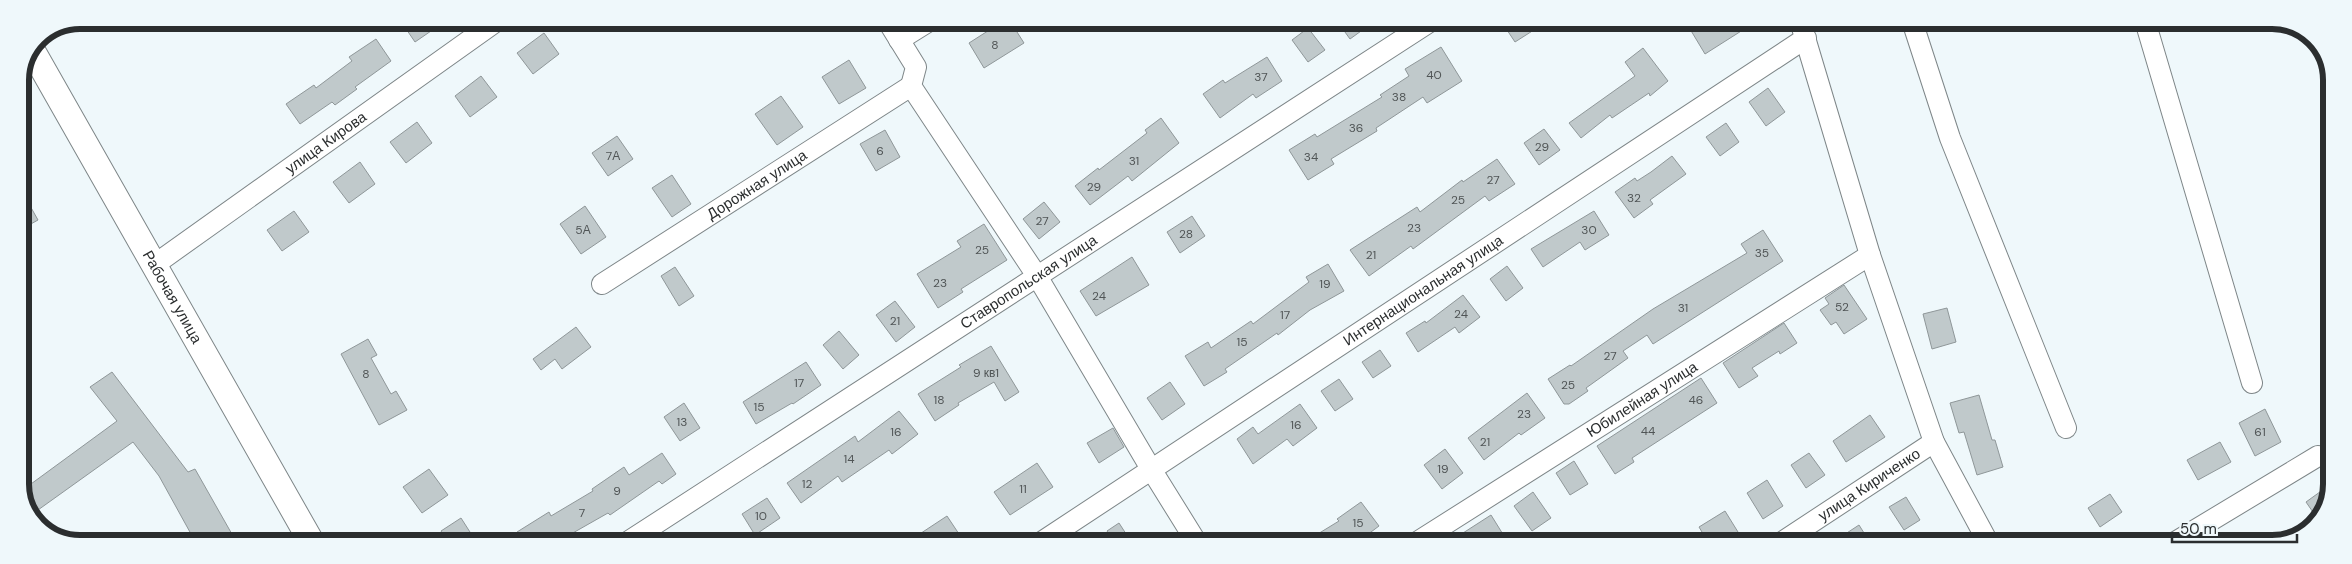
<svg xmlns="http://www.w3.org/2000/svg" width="2352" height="564" font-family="'DM Sans',sans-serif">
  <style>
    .building { fill: #c0c9cb; stroke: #8f9799 }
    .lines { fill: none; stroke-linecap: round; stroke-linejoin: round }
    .minor-casing { stroke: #7e8688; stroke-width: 22 }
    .tertiary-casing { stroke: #7e8688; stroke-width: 27 }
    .minor { stroke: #fff; stroke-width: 20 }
    .tertiary { stroke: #fff; stroke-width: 25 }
    .labels { text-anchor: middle; stroke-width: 4; stroke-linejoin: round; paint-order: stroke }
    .number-label { font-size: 12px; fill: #505556 }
    .street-label { font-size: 15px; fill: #2b2e2f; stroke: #eff8fb }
    .rim { fill: none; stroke: #2b2e2f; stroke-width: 6 }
  </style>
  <rect width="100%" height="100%" fill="#eff8fb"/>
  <g class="building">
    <polygon points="400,20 447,20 415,42"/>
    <polygon points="1005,20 1010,21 1024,43 984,68 969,43"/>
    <polygon points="1337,21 1375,21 1350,39"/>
    <polygon points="1501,21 1548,21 1515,42"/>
    <polygon points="1704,21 1757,21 1705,54 1690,29"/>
    <polygon points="1308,28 1325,50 1308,62 1292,40"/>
    <polygon points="544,33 559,54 533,74 517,53"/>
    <polygon points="376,39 391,61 355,87 357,89 335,105 332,102 300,124 286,104 314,85 316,88 352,61 349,57"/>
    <polygon points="1441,47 1462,81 1427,103 1423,97 1376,128 1377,131 1331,159 1334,164 1308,180 1289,150 1315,134 1317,137 1382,97 1380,95 1409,76 1405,69"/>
    <polygon points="1643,48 1668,81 1650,96 1649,93 1612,118 1610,115 1581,138 1569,123 1635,76 1625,62"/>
    <polygon points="1267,57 1282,81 1256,98 1253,94 1220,118 1203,94 1223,80 1225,83"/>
    <polygon points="849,60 866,88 839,104 822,77"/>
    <polygon points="481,76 497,97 470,117 455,96"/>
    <polygon points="1768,88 1785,112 1766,126 1749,102"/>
    <polygon points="781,96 803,127 777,145 755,114"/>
    <polygon points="1161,118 1179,143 1132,181 1128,176 1090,205 1075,186 1098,168 1099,170 1147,133 1145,130"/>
    <polygon points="417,122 432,143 406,163 390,142"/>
    <polygon points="1726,123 1739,142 1720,156 1706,137"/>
    <polygon points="1544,129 1560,150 1539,165 1524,143"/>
    <polygon points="885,130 900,157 876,171 860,144"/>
    <polygon points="617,136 633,159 608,176 592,153"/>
    <polygon points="1672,156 1686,174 1650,200 1653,204 1634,218 1615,192 1635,178 1637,181 1651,172"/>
    <polygon points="1497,159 1515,184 1489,201 1485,196 1432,235 1413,249 1411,246 1369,276 1350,250 1417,207 1420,212 1462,180 1463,182"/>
    <polygon points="360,162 375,184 349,203 333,182"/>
    <polygon points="672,175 691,204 672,217 652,188"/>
    <polygon points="20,188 38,220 20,230"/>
    <polygon points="1044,202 1060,222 1039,239 1023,219"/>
    <polygon points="585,206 606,237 581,254 560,224"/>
    <polygon points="294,211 309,232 282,251 267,230"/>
    <polygon points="1594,211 1609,235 1585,250 1580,242 1543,267 1531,249"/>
    <polygon points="1192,216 1205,236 1180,253 1167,232"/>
    <polygon points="984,224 1007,260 961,289 963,292 938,308 917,274 961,247 957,241"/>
    <polygon points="1763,230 1783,261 1653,344 1647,335 1623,351 1628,358 1586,388 1588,391 1569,404 1564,404 1548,379 1570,365 1571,366 1653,309 1747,253 1741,244"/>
    <polygon points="1132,257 1149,285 1096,316 1080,291"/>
    <polygon points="1328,264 1344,291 1310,310 1278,335 1277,333 1225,369 1227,372 1204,386 1185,356 1208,342 1211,348 1251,321 1253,324 1309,282 1306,277"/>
    <polygon points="1507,266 1523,288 1506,301 1490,279"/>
    <polygon points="675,267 694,296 679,306 661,276"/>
    <polygon points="1844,285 1867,319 1844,334 1836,322 1831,325 1820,310 1829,304 1825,298"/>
    <polygon points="1463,295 1480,317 1459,333 1455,327 1418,352 1406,333 1425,321 1426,323"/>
    <polygon points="895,301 915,327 896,342 876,315"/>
    <polygon points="1947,308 1956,342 1932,349 1923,314"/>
    <polygon points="1784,323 1797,343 1780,354 1779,351 1752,368 1758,376 1739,388 1723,363"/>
    <polygon points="576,327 591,347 562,369 555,359 541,370 533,359"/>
    <polygon points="839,331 859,355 843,369 823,345"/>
    <polygon points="368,339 377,355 371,358 391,394 396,391 407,410 379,425 341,354"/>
    <polygon points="991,346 1019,392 1005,401 994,382 958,403 959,405 935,421 918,394 961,367 959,365"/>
    <polygon points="1380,350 1391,366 1373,378 1362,362"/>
    <polygon points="806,362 821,385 793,404 792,403 756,424 743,402"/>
    <polygon points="112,372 188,472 195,469 237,543 196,543 159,476 133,442 31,515 20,492 117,421 90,387"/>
    <polygon points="1701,378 1717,403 1632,458 1634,462 1615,474 1597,446"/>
    <polygon points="1339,379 1353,399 1335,411 1321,391"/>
    <polygon points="1170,382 1185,404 1162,420 1147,398"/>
    <polygon points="1527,393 1545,418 1521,435 1519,433 1484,460 1468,438"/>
    <polygon points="1979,395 1992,440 1995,440 2003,467 1977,475 1964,432 1959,433 1950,403"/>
    <polygon points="684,403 700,428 680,441 664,417"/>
    <polygon points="1300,404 1317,428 1293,446 1287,439 1253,464 1237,439 1253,427 1258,434"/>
    <polygon points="2265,409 2281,442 2255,456 2239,423"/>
    <polygon points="899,411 918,434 892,454 889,450 842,482 838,476 801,503 787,483 855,436 858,442"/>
    <polygon points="1870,415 1885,437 1846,462 1833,441"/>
    <polygon points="1113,428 1124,447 1099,463 1087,443"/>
    <polygon points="2220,442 2231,462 2198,480 2187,460"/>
    <polygon points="1445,449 1463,473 1442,489 1424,465"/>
    <polygon points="662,453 676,474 662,484 659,481 610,515 608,513 564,538 567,543 524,543 517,532 549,512 551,516 593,491 592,489 624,467 629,475"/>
    <polygon points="1809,453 1825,475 1806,488 1791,465"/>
    <polygon points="1574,461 1588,484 1570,495 1556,473"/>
    <polygon points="1037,463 1053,487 1010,515 994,492"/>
    <polygon points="429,469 448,495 422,513 403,487"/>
    <polygon points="1767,480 1783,506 1763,519 1747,493"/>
    <polygon points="2324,489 2330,498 2317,518 2306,502"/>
    <polygon points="1533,492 1551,518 1532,531 1514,506"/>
    <polygon points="2110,494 2122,512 2100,527 2088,508"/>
    <polygon points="1906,497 1920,520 1904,530 1889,507"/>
    <polygon points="767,498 780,518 755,535 742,514"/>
    <polygon points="1361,502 1379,526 1355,544 1303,543 1339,521 1337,519"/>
    <polygon points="1725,511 1738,532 1720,544 1683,544 1702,532 1699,527"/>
    <polygon points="1491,515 1509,544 1470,544 1463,533"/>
    <polygon points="947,516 965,543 906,543"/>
    <polygon points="461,518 477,543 449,543 441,531"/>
    <polygon points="1119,523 1132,543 1115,543 1107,531"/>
    <polygon points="1859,525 1871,544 1830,544"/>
  </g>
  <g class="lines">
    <defs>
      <g id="minor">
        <polyline points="887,20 916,67 911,86 1037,276 1151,469 1197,543"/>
        <polyline points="1800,21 1870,255 1934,442 1989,544"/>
        <polyline points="1912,21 1950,138 2066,428"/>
        <polyline points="2145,21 2252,383"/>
        <polyline points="899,40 931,20"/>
        <path id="s1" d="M154 265 498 20"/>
        <path id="s2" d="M602 284 911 86"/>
        <path id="s3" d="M626 543 1431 21"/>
        <path id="s4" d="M1040 543 1806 38"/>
        <path id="s5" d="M1414 544 1870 255"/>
        <path id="s6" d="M1779 544 1934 442"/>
        <polyline points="2172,544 2318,456"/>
      </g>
      <g id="tertiary">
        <path id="s7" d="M32 50 312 543"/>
      </g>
    </defs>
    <use href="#minor" class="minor-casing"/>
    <use href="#tertiary" class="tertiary-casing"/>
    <use href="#minor" class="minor"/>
    <use href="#tertiary" class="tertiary"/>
  </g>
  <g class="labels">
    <g class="number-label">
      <text x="995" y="49">8</text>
      <text x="1434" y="79">40</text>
      <text x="1261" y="81">37</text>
      <text x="1399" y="101">38</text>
      <text x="1356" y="132">36</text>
      <text x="1542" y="151">29</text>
      <text x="880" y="155">6</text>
      <text x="613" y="160">7А</text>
      <text x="1311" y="161">34</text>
      <text x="1134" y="165">31</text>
      <text x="1493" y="184">27</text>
      <text x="1094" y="191">29</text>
      <text x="1634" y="202">32</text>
      <text x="1458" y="204">25</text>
      <text x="1042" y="225">27</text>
      <text x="1414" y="232">23</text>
      <text x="583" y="234">5А</text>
      <text x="1589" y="234">30</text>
      <text x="1186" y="238">28</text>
      <text x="982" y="254">25</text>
      <text x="1762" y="257">35</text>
      <text x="1371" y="259">21</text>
      <text x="940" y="287">23</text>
      <text x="1325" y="288">19</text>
      <text x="1099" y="300">24</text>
      <text x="1842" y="311">52</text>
      <text x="1683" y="312">31</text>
      <text x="1461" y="318">24</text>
      <text x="1285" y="319">17</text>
      <text x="895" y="325">21</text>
      <text x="1242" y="346">15</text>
      <text x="1610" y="360">27</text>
      <text x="986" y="377">9 кв1</text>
      <text x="366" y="378">8</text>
      <text x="799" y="387">17</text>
      <text x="1568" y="389">25</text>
      <text x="939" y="404">18</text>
      <text x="1696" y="404">46</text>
      <text x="759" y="411">15</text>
      <text x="1524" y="418">23</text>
      <text x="682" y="426">13</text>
      <text x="1296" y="429">16</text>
      <text x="1648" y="435">44</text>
      <text x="896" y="436">16</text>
      <text x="2260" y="436">61</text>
      <text x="1485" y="446">21</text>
      <text x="849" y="463">14</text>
      <text x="1443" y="473">19</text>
      <text x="807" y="488">12</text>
      <text x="1023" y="493">11</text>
      <text x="617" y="495">9</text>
      <text x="582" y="517">7</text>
      <text x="761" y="520">10</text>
      <text x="1358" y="527">15</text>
    </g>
    <g class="street-label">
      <text dy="5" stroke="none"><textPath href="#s1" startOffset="211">улица Кирова</textPath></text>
      <text dy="5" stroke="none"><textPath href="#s2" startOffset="184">Дорожная улица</textPath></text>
      <text dy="5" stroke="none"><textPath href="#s3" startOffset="480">Ставропольская улица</textPath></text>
      <text dy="5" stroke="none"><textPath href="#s4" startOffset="459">Интернациональная улица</textPath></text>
      <text dy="5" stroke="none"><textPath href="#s7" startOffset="284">Рабочая улица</textPath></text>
      <text dy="5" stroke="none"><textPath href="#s5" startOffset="270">Юбилейная улица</textPath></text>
      <text dy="5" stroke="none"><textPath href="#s6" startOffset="108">улица Кириченко</textPath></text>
    </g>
  </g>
  <path d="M0 0H2352V564H0ZM80 29H2272A51 51 0 0 1 2323 80V484A51 51 0 0 1 2272 535H80A51 51 0 0 1 29 484V80A51 51 0 0 1 80 29Z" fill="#eff8fb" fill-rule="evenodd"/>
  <path class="rim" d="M80 29H2272A51 51 0 0 1 2323 80V484A51 51 0 0 1 2272 535H80A51 51 0 0 1 29 484V80A51 51 0 0 1 80 29Z"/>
  <path d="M2172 534v8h125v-8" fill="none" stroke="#2b2e2f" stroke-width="2.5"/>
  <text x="2180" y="534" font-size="15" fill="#2b2e2f" stroke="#eff8fb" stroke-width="4" paint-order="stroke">50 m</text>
</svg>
